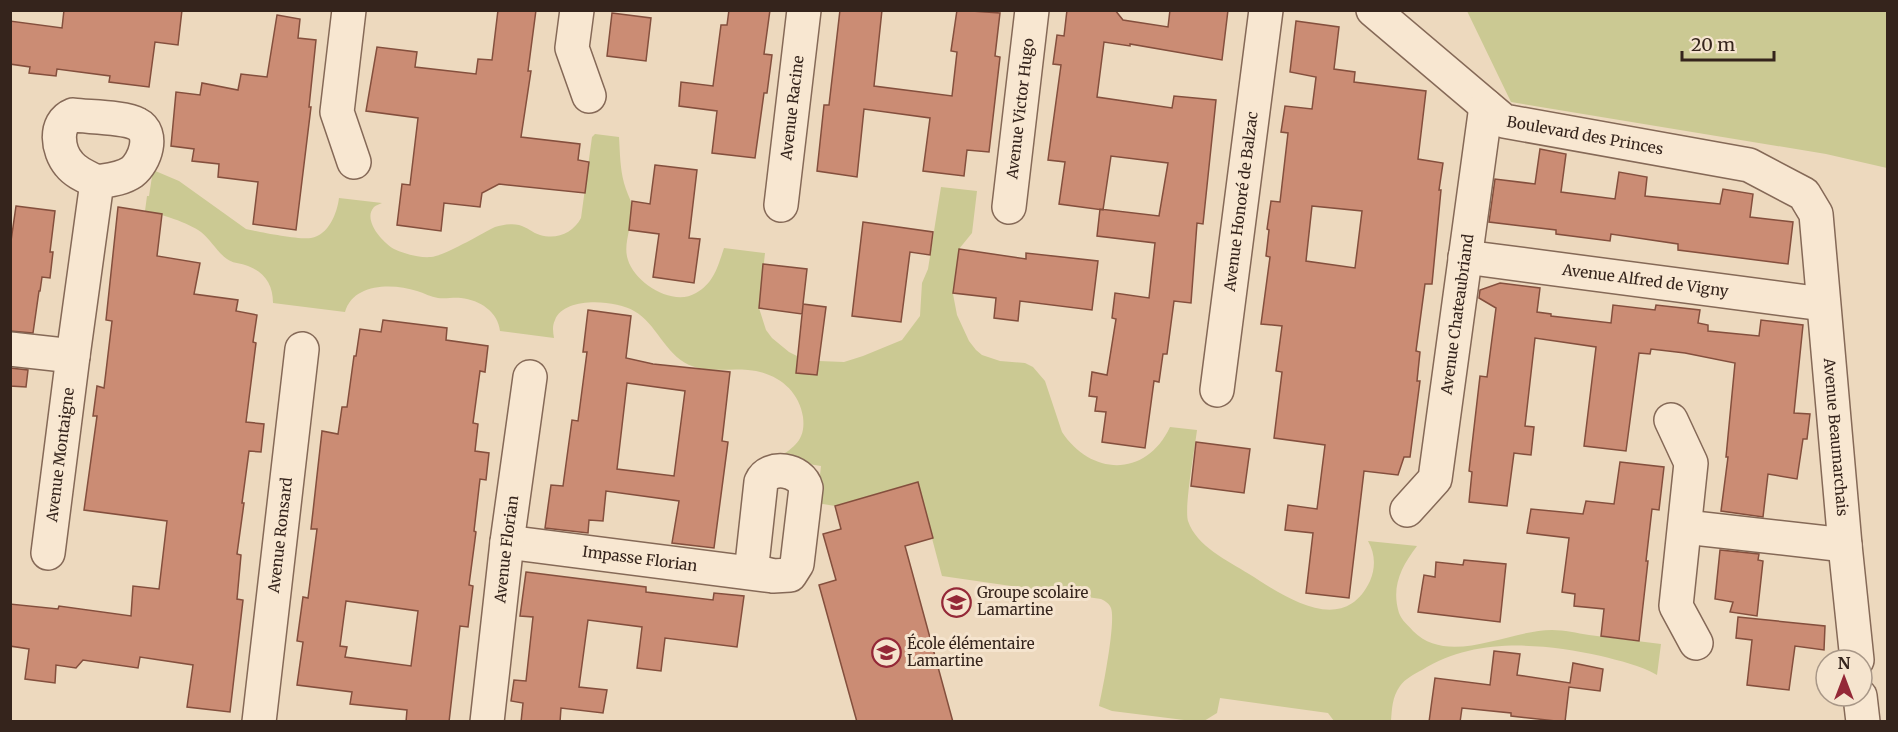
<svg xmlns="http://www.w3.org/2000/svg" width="1898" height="732" font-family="Merriweather,serif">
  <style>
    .green { fill: #cbc993 }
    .building { fill: #cb8c74; stroke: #844f3d; stroke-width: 1.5; fill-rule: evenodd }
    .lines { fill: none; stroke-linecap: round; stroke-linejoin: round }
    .minor-casing { stroke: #856957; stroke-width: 36 }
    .minor { stroke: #f8e7d1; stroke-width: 33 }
    .labels { text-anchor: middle; stroke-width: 6; stroke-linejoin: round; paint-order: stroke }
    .street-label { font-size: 15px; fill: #35241c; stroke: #f5e4ce }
    .poi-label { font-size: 15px; fill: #35241c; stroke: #f5e4ce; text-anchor: start }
  </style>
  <rect width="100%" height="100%" fill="#edd9be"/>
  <g class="green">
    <polygon points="1467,11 1887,11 1887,168 1826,154 1511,102"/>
    <path d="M595 134 619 137C620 153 620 168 624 183 626 191 630 198 632 205 634 223 622 243 628 260 635 283 673 307 696 293 714 283 718 266 724 248L765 253 759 308 766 330 772 338 789 352 797 356 819 361 844 362 863 356 902 340 920 316 922 283 928 269 941 187 977 191 972 233 959 249 953 294 957 315 969 341 976 350 982 355 1000 361 1025 363 1033 367 1045 381 1062 432C1091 476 1146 478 1170 427L1197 430C1195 447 1184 508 1188 521 1197 547 1227 560 1249 574 1284 596 1343 638 1370 581 1376 567 1375 553 1368 541L1417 546C1401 567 1391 587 1399 613 1402 621 1408 625 1413 631 1449 667 1508 630 1552 630 1564 630 1577 633 1589 635 1613 638 1637 641 1661 644L1657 675C1640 665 1620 661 1601 656 1542 643 1475 637 1422 670 1414 674 1405 679 1400 686 1392 697 1392 709 1391 721H1334L1328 713 1220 698 1217 713 1204 721H1192L1112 711 1099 706C1103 688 1116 622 1111 608 1109 603 1105 601 1101 599L942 576 917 482 835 506 817 503 821 466 776 459C793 448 806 441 803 417 799 389 775 372 748 370 728 368 709 373 689 365 664 353 657 324 634 311 616 300 564 296 555 320 552 326 553 332 554 338L500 331C498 312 480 300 461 298 454 297 446 299 438 298 431 297 424 293 417 291 393 283 353 283 345 312L273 303C273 284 264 271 245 265 239 263 232 263 227 259 217 252 211 240 201 232 189 223 159 213 145 211L147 196H149L153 170 179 181 246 229C259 232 300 240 311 238 329 235 337 213 339 198L382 203C380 204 376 205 374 207 362 220 383 243 394 249 405 254 419 258 431 257 444 256 481 234 495 227 503 225 511 223 519 225 527 227 533 233 540 235 557 240 573 233 581 218L592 137Z"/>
  </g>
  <g class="building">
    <polygon points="64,10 182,10 178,45 155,42 149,87 109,82 110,76 57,69 56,76 29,73 30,67 10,64 10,21 62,28"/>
    <polygon points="498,10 536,10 528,71 531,71 521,137 580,144 578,160 589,162 585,193 499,184 482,193 480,207 444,203 441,231 397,225 402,184 410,185 418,118 366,111 377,47 417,52 415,67 476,74 478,59 492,60"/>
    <polygon points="729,10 770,10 764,54 772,55 767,93 764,93 755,158 712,153 717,111 679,106 681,82 713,86 721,25 727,25"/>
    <polygon points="840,10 882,10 874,86 952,96 957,52 951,51 957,10 1000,13 995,56 1000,57 989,152 967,150 964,176 923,171 930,118 864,109 857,177 817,171 824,105 829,105"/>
    <polygon points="1067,10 1115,10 1123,20 1168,27 1170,10 1228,10 1222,60 1130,44 1130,46 1104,42 1097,97 1172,108 1174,96 1216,100 1203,224 1197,223 1191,303 1174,301 1167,354 1163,354 1159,382 1154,381 1145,448 1102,442 1106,412 1095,411 1097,397 1089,396 1092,372 1107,375 1116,319 1112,318 1115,293 1149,298 1155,243 1097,236 1100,209 1159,216 1168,163 1111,156 1103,210 1059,204 1065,162 1048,160 1061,65 1053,64 1057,35 1064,36"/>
    <polygon points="612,13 651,18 646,61 607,56"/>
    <polygon points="277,15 300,19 298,38 316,40 309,107 311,107 296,230 253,224 258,182 218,177 219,164 192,161 194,149 171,146 176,92 200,95 202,83 238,90 241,74 267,77"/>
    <path d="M1296 21 1339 27 1334 69 1355 72 1354 82 1426 91 1418 159 1443 163 1439 190H1441L1432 284H1425L1416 351 1420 352 1417 381H1420L1410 457H1404L1398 475 1364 471 1349 598 1306 593 1313 533 1285 530 1288 505 1317 509 1325 445 1274 438 1282 372 1276 371 1282 326 1261 324 1270 257 1266 256 1269 230 1267 229 1271 201 1280 202 1288 133 1281 132 1285 106 1312 109 1316 77 1290 72ZM1312 206 1362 211 1355 268 1306 261Z"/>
    <polygon points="1540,149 1566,154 1561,192 1615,199 1619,172 1647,177 1645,196 1720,204 1723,189 1753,194 1750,217 1793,222 1788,264 1678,250 1678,244 1611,234 1610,241 1556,234 1556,230 1489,222 1495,179 1535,184"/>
    <polygon points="655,165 697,170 689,238 700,239 694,283 653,277 659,234 629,230 632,201 650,204"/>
    <polygon points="16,206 55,211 50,252 53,252 50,278 42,277 40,291 39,291 33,333 10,331 10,248"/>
    <polygon points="118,207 162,214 157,256 200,263 194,294 238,300 236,311 257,315 253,342 256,343 246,422 264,424 261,452 249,451 242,503 244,503 237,554 241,555 237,599 243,600 230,712 187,707 193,665 140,657 138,668 83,660 76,668 56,665 55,683 25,679 29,649 10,646 10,604 58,609 59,606 131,616 133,586 159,589 167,521 84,510 97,416 93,416 97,386 104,388 112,321 106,320"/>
    <polygon points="863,222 933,232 930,255 910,252 901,322 852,316"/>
    <polygon points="959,249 1026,259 1026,253 1098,261 1092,310 1020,301 1018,321 994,318 996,298 953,293"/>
    <polygon points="763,264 807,269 803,304 826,307 817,375 796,373 803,305 802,314 759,308"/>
    <polygon points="1500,283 1540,288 1537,312 1551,314 1551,316 1611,323 1613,305 1655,310 1656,305 1700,310 1698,323 1708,325 1708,331 1759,336 1761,320 1803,325 1794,413 1810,414 1807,439 1803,439 1797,479 1768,474 1763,517 1721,511 1728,457 1726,457 1735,363 1685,353 1651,349 1650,354 1639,353 1626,451 1584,446 1596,347 1535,338 1525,426 1534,427 1531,455 1514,453 1507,506 1469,502 1472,472 1469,471 1480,376 1487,377 1496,308 1479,298 1480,290"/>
    <path d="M588 310 631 316 626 358 653 364 730 372 722 441 728 442 714 548 672 543 679 501 606 491 603 521 589 520 588 533 545 528 551 485 563 486 572 420 578 421 587 352H583ZM627 383 685 391 674 476 617 469Z"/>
    <path d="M383 320 447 328 446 340 488 346 485 372 480 371 473 423 478 424 475 451 489 453 486 480 480 479 474 531 476 532 469 585 473 586 468 627 460 626 449 722H406L407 710 350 704 352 692 297 685 303 642 297 641 303 597 308 598 317 529H311L322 431 338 434 342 407H347L354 356H356L360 329 381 332ZM346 601 418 611 411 666 345 657 347 647 340 646Z"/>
    <polygon points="10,368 28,370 26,387 10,386"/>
    <polygon points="1196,442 1250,449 1244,493 1191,486"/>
    <polygon points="1620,462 1664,467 1659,510 1652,509 1646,561 1648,561 1639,641 1601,636 1604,609 1574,606 1575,594 1562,592 1569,538 1527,533 1531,509 1583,514 1586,501 1614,504"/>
    <polygon points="918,482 933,538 905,546 953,722 857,722 819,585 836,580 823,534 841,529 835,506"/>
    <polygon points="1720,550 1759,554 1758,560 1763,561 1757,616 1730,612 1733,602 1715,599"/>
    <polygon points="1464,560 1506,564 1500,622 1418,612 1424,575 1435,577 1436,562 1463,565"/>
    <polygon points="526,572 646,587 646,592 713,600 714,593 744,596 737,647 665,638 661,671 637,668 642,627 588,620 579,687 607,690 603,713 561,708 560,722 521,722 523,703 511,701 514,680 526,681 533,617 520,616"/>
    <polygon points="1738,617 1825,626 1824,650 1795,646 1789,690 1747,685 1752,640 1736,638"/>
    <polygon points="1494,651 1520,654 1517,675 1570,683 1573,663 1603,669 1600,691 1569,687 1565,722 1511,716 1511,713 1462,708 1460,722 1429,722 1435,678 1490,685"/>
  </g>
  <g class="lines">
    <defs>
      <g id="minor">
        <polyline points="349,10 337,112 354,162"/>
        <polyline points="577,10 572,48 589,96"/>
        <path id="s1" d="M1373 10 1504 121 1749 165 1804 194 1816 214 1845 545 1857 660"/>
        <path id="s2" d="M781 205 804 10"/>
        <path id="s3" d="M1009 207 1032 10"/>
        <path id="s4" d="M1465 257 1823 304"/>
        <polyline points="10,349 73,356"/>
        <path id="s5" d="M1217 390 1266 10"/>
        <polyline points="1671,420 1691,463 1676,606 1696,643"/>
        <path id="s6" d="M1407 510 1435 479 1486 106"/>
        <polyline points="1685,527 1845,545"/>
        <path id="s7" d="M507 542 773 576 790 575 797 564 806 488C801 469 769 464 761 482L752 564 758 572 773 576"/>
        <path id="s8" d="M48 553 73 356 97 182C109 180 122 179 132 172 145 162 155 133 137 124 125 117 88 117 73 115 53 123 58 151 69 164 76 173 87 177 97 182"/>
        <polyline points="1860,696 1863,722"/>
        <path id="s9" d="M259 722 302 349"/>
        <path id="s10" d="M487 722 507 542 530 377"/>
      </g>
    </defs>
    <use href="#minor" class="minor-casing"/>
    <use href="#minor" class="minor"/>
  </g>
  <defs>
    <symbol id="school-ring" viewBox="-11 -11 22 22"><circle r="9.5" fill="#f5e4ce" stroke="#942837" stroke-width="1.5"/><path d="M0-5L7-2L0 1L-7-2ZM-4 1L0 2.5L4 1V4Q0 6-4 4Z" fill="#942837"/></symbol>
  </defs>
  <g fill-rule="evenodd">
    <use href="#school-ring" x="940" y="586" width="33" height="33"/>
    <use href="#school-ring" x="870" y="636" width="33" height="33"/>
  </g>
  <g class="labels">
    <g class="street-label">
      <text dy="5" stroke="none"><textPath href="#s2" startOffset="98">Avenue Racine</textPath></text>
      <text dy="5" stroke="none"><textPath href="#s3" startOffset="99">Avenue Victor Hugo</textPath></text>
      <text dy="5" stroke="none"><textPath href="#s1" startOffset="254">Boulevard des Princes</textPath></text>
      <text dy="5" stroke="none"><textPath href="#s5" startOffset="190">Avenue Honoré de Balzac</textPath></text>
      <text dy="5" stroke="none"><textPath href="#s4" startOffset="182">Avenue Alfred de Vigny</textPath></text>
      <text dy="5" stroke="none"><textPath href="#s6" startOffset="208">Avenue Chateaubriand</textPath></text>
      <text dy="5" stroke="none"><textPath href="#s1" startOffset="730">Avenue Beaumarchais</textPath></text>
      <text dy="5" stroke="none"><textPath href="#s8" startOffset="99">Avenue Montaigne</textPath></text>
      <text dy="5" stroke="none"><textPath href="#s9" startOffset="188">Avenue Ronsard</textPath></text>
      <text dy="5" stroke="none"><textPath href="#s10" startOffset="174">Avenue Florian</textPath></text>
      <text dy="5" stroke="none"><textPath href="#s7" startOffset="134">Impasse Florian</textPath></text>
    </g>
    <g class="poi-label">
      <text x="977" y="598">Groupe scolaire<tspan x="977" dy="17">Lamartine</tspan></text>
      <text x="907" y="649">École élémentaire<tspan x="907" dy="17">Lamartine</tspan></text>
    </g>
  </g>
  <rect width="1898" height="732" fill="none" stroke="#35241c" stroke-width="24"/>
  <g transform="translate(1844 678)"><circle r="28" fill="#f5e4ce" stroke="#a89787" stroke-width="1.5"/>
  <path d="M0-4.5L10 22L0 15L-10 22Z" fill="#942837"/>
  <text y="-9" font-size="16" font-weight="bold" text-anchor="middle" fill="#35241c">N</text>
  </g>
  <path d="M1682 51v9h92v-9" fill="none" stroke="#35241c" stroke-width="3"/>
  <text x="1691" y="51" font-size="18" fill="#35241c" stroke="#f5e4ce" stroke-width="4.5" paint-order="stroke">20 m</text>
</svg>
